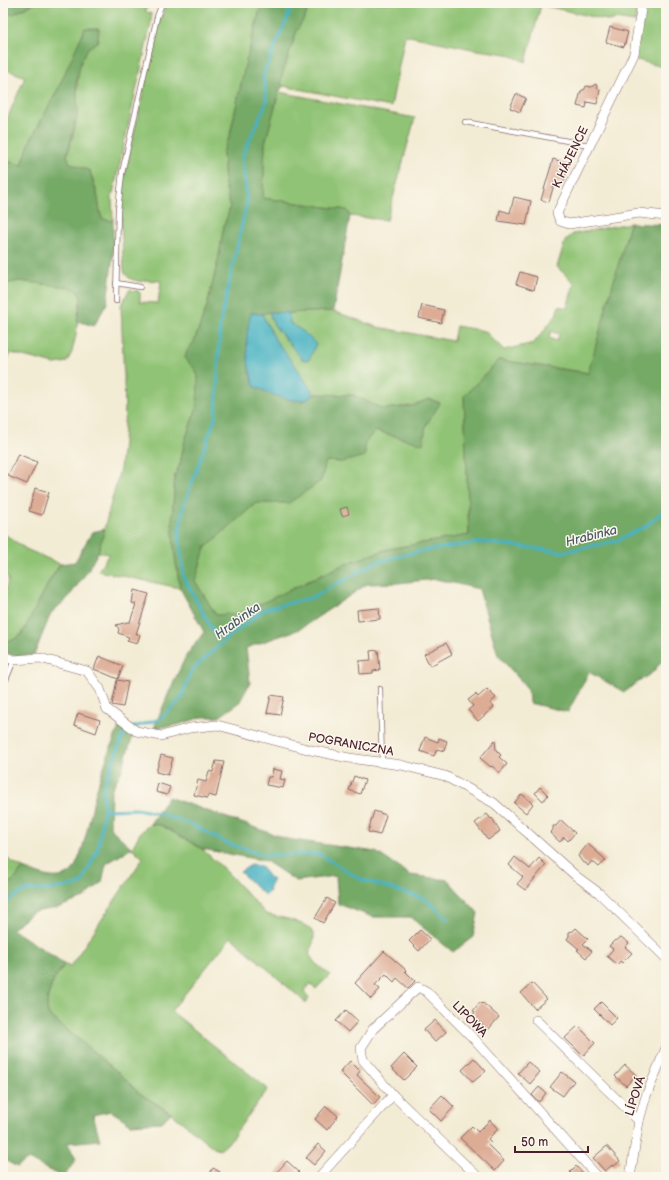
<svg xmlns="http://www.w3.org/2000/svg" width="669" height="1180" font-family="'Balsamiq Sans',sans-serif">
  <style>
    .green { fill: #90c374; stroke: #6d7150; fill-rule: evenodd }
    .forest { fill: #74a966; stroke: #5f6448 }
    .water { fill: #46b2c2; stroke: #486876 }
    .lines { fill: none; stroke-linecap: round; stroke-linejoin: round }
    .stream { stroke: #46b2c2; stroke-width: 3 }
    .building { fill: #ddac95 }
    .lane-casing { stroke: #856766; stroke-width: 6 }
    .street-casing { stroke: #856766; stroke-width: 10 }
    .lane { stroke: #fff; stroke-width: 4.5 }
    .street { stroke: #fff; stroke-width: 9 }
    .labels { text-anchor: middle; stroke-width: 3; stroke-linejoin: round; paint-order: stroke }
    .street-label { font-size: 12px; fill: #4a1f2b; stroke: #fbf7ec }
    .water-label { font-size: 13px; font-style: italic; fill: #485a67; stroke: #fbf7ec }
  </style>
  <rect width="100%" height="100%" fill="#fbf7ec"/>
  <filter id="ink" filterUnits="userSpaceOnUse"><feTurbulence type="fractalNoise" baseFrequency=".025" numOctaves="2"/><feDisplacementMap in="SourceGraphic" scale="8" xChannelSelector="R" yChannelSelector="G"/><feConvolveMatrix kernelMatrix="1 2 1 2 8 2 1 2 1" color-interpolation-filters="sRGB"/></filter>
  <filter id="wash" filterUnits="userSpaceOnUse"><feTurbulence type="fractalNoise" baseFrequency=".012" numOctaves="4" result="noise"/><feDisplacementMap in="SourceGraphic" scale="16" xChannelSelector="R" yChannelSelector="G"/><feGaussianBlur stdDeviation="0.9" result="paint"/><feColorMatrix in="noise" values="0 0 0 0 0 0 0 0 0 0 0 0 0 0 0 0 0 1.4 0 .05"/><feComposite in="paint" operator="in"/></filter>
  <g filter="url(#wash)">
    <rect width="100%" height="100%" fill="#f3ecd5"/>
    <g class="green">
      <path d="M35 3H152L145 11 152 14 150 28 112 198 113 221 102 219C99 210 99 202 97 193 95 186 92 179 90 171L70 163 67 156C70 146 74 136 75 126 80 104 72 65 88 48 90 45 95 43 98 41L99 28 56 93 30 141 22 166 3 160V128L25 77 3 68V13L13 14Z"/>
      <path d="M166 3H264L260 10 246 61 230 135 223 152 225 185 230 205 228 215 224 225 218 261 207 306 194 342 187 351 185 359 195 369 198 376 199 388 197 407 185 440 180 464 175 475 172 521 175 557 180 588 98 571 109 554 98 552 120 469 123 442 125 408 121 305 129 290 138 291 140 293V302L158 303 161 281 143 280 142 282C133 280 127 279 124 271L120 205 125 173 160 18 161 19Z"/>
      <polygon points="310,3 638,3 635,22 615,19 611,21 541,5 526,62 507,54 477,50 405,35 391,107 283,86 281,83 282,75 297,30 305,17"/>
      <polygon points="646,3 666,3 666,68 634,59"/>
      <polygon points="279,92 415,118 387,220 350,216 347,210 263,198 265,143"/>
      <path d="M630 223 589 373 499 360 464 396 469 535 388 549 345 564 241 613 216 615 195 581 205 548 256 503H289L326 461 342 462 376 431 423 443 426 425 440 403 429 399 412 406 383 409 353 395 314 394 299 371 276 341 262 314 269 312 274 325 304 360V332L290 323 289 313 333 311 377 327 453 341 456 326 485 331 504 350 534 343 556 315 559 306 567 308 574 284 570 279 557 267 565 241 573 234ZM551 331 559 334 557 341 549 338Z"/>
      <polygon points="19,281 68,287 77,290 81,297 76,335 72,352 67,362 55,364 11,353 3,368 3,284"/>
      <polygon points="3,533 26,549 60,564 50,580 22,634 13,640 3,641 3,596 8,581 8,577 3,574"/>
      <path d="M150 824 161 825 202 849 225 870 266 914 292 920 306 926 310 929 314 934V940L309 954 315 963 330 975 316 989 310 984 304 991 309 998 306 1003 231 937 171 1011 268 1089 228 1143 220 1150 214 1148 171 1113 139 1093 120 1074 48 1014C44 995 54 978 65 964L70 967 143 858 132 848 140 833Z"/>
      <polygon points="3,855 15,864 23,868 15,879 3,887"/>
    </g>
    <g class="forest">
      <polygon points="3,3 35,3 13,14 3,13"/>
      <polygon points="264,3 310,3 305,17 297,30 282,75 281,83 283,86 279,92 265,143 263,198 347,210 350,216 333,311 289,313 269,312 262,314 251,313 249,370 254,386 269,393 286,398 304,401 314,394 353,395 383,409 412,406 429,399 440,403 426,425 423,444 376,431 365,442 365,456 342,462 326,461 321,481 289,503 256,503 205,548 195,581 216,615 241,613 345,564 388,549 469,535 464,396 499,360 588,373 630,223 666,225 666,656 653,672 624,692 589,672 568,712 529,703 528,689 498,655 479,589 436,579 398,583 367,584 300,629 246,648 250,683 239,703 219,717 202,717 177,725 154,728 170,690 186,656 204,632 180,588 175,557 172,521 175,475 180,464 185,440 197,407 198,375 195,369 185,359 187,351 194,342 207,306 218,261 224,225 228,215 230,205 225,185 223,152 230,135 246,61 260,10"/>
      <path d="M85 28H99L98 41 87 49 81 62 76 83 78 112 67 156 70 163 90 171C92 179 95 186 97 193 99 202 99 210 102 219L113 221V255L107 303 94 326 77 321 81 297 77 290 68 287 19 281 3 284V160L22 165 30 141 56 93Z"/>
      <polygon points="105,529 98,552 87,572 68,598 51,613 34,655 15,656 3,652 3,641 13,640 22,634 50,580 60,564 75,562 92,532"/>
      <path d="M120 725 133 735 121 772 111 790 110 828 132 848 106 864 102 882 84 898 57 908 33 912 12 929 65 964C54 978 44 995 48 1014L120 1074 139 1093 171 1113 162 1122 131 1124 111 1111 93 1115 100 1140 67 1143 76 1159 64 1177H62L28 1159 17 1167 3 1159V887L15 879 23 868C37 873 55 883 70 873 82 864 91 811 95 795 102 771 110 748 120 725Z"/>
      <polygon points="168,797 287,839 376,852 410,875 448,880 478,913 473,937 453,952 410,917 373,917 338,904 336,876 296,881 266,861 202,849 161,825 150,824"/>
    </g>
    <g class="water">
      <polygon points="269,312 289,313 290,323 304,332 316,344 309,360 303,360 274,325"/>
      <path d="M251 313 262 314 276 341 299 371 314 394C311 397 307 400 303 400 286 402 268 393 254 386 246 358 244 341 251 313Z"/>
      <path d="M251 865 261 866 268 876 273 880 269 887 270 891 265 895C255 888 249 879 240 872Z"/>
    </g>
    <g class="lines">
      <g class="stream">
        <polyline points="226,639 213,631 184,578 179,533 183,508 216,415 220,324 247,202 242,157 267,101 263,75 289,14 289,3"/>
        <polyline points="104,810 137,809 161,814 193,825 226,843 264,855 319,854 360,879 425,899 448,919"/>
        <polyline points="3,903 26,890 48,890 81,884 98,849 104,810 103,789 122,738 131,728 160,719 181,699 191,671 226,639 265,609 314,597 376,562 421,551 483,542 563,552 616,541 646,526 666,509"/>
      </g>
    </g>
    <g id="blocks">
      <g class="building">
        <polygon points="610,27 628,32 624,47 606,42"/>
        <polygon points="596,84 598,89 600,90 597,104 587,102 586,108 577,106 581,91 585,89 586,86 591,87"/>
        <polygon points="516,94 526,98 520,112 510,108"/>
        <polygon points="553,159 569,164 563,184 555,181 549,202 541,200"/>
        <polygon points="514,197 531,201 526,225 498,221 500,210 510,213"/>
        <polygon points="520,272 537,277 534,290 516,284"/>
        <polygon points="422,305 444,310 441,323 419,318"/>
        <polygon points="18,454 37,462 27,484 8,476"/>
        <polygon points="35,488 49,492 42,515 29,511"/>
        <polygon points="347,507 349,514 342,516 340,509"/>
        <polygon points="134,590 149,594 136,634 140,635 137,644 127,641 129,637 118,633 119,629 116,625 128,622 130,622 136,604 132,603"/>
        <polygon points="379,608 380,619 358,621 357,610"/>
        <polygon points="446,643 452,654 430,666 424,654"/>
        <polygon points="378,650 380,670 373,671 373,673 360,674 359,661 371,660 370,651"/>
        <polygon points="99,656 123,666 118,679 94,669"/>
        <polygon points="117,680 128,682 123,707 112,705"/>
        <polygon points="487,689 496,698 490,703 494,707 478,721 468,710 473,706 468,700 476,694 478,697"/>
        <polygon points="271,695 284,697 280,715 267,713"/>
        <polygon points="78,713 100,720 96,733 74,725"/>
        <polygon points="425,737 438,742 439,738 447,741 444,751 437,749 434,756 420,751"/>
        <polygon points="495,740 496,750 501,755 499,757 507,764 500,773 492,766 491,767 480,758"/>
        <polygon points="161,755 173,758 168,775 156,772"/>
        <polygon points="216,761 224,762 216,797 208,795 207,798 194,795 198,780 206,782 209,771 213,772"/>
        <polygon points="273,769 282,771 280,779 285,780 283,788 266,785 268,777 271,777"/>
        <polygon points="354,776 365,780 360,794 349,790"/>
        <polygon points="158,783 170,787 167,795 156,792"/>
        <polygon points="540,787 548,795 543,801 535,793"/>
        <polygon points="522,794 533,804 526,813 514,803"/>
        <polygon points="374,811 386,815 380,835 368,832"/>
        <polygon points="487,814 491,819 492,818 500,831 488,840 475,823"/>
        <polygon points="561,820 575,833 568,841 564,837 560,842 550,833 553,830 553,826 556,826"/>
        <polygon points="588,844 606,860 599,867 592,861 588,866 586,863 583,863 578,856"/>
        <polygon points="515,857 530,869 539,858 546,865 525,890 517,884 523,877 509,865"/>
        <polygon points="327,898 335,903 323,923 315,918"/>
        <polygon points="576,928 588,939 583,944 592,951 586,958 577,950 579,949 567,939 569,936 569,932 573,931"/>
        <polygon points="420,930 430,939 419,951 409,941"/>
        <polygon points="621,937 629,943 625,947 632,953 622,963 620,961 617,965 607,956 613,949 609,946 615,940 616,941"/>
        <polygon points="384,951 406,970 405,971 415,981 408,988 397,978 394,982 386,974 375,985 380,989 371,999 355,983"/>
        <polygon points="532,983 547,999 535,1009 521,993"/>
        <polygon points="480,1002 482,1004 483,1003 499,1017 488,1030 472,1016 475,1012 473,1011"/>
        <polygon points="601,1002 617,1018 610,1025 594,1009"/>
        <polygon points="346,1010 358,1021 348,1032 336,1021"/>
        <polygon points="435,1020 446,1032 435,1042 424,1030"/>
        <polygon points="578,1026 595,1043 583,1056 565,1038"/>
        <polygon points="404,1054 417,1067 404,1080 391,1068"/>
        <polygon points="474,1058 486,1071 473,1082 462,1070"/>
        <polygon points="350,1061 360,1071 357,1075 380,1097 373,1105 340,1072"/>
        <polygon points="528,1062 540,1072 530,1084 518,1073"/>
        <polygon points="625,1065 636,1075 626,1086 615,1076"/>
        <polygon points="562,1072 574,1081 563,1096 550,1087"/>
        <polygon points="539,1087 546,1093 539,1102 532,1095"/>
        <polygon points="442,1095 454,1107 441,1121 429,1109"/>
        <polygon points="326,1106 338,1116 327,1130 315,1119"/>
        <polygon points="490,1120 498,1129 488,1139 491,1142 488,1145 504,1161 495,1171 460,1138 472,1126 478,1132"/>
        <polygon points="318,1144 326,1151 314,1165 306,1158"/>
        <polygon points="607,1146 620,1161 613,1167 612,1165 605,1171 593,1158"/>
        <polygon points="287,1161 299,1172 294,1177 281,1177 276,1173"/>
        <polygon points="576,1166 586,1177 574,1177 570,1172"/>
        <polygon points="213,1168 220,1172 217,1177 208,1177"/>
      </g>
    </g>
  </g>
  <g filter="url(#ink)">
    <use href="#blocks" fill-opacity="0" stroke="#856766" stroke-width="1"/>
    <g class="lines">
      <defs>
        <g id="lane">
          <polyline points="465,122 589,145"/>
          <polyline points="116,283 140,287"/>
          <polyline points="116,301 118,210 122,173 157,17 162,3"/>
          <polyline points="3,687 14,660"/>
          <polyline points="380,689 382,763"/>
        </g>
        <g id="street">
          <polyline points="642,3 634,54 557,213 560,221 569,224 639,213 666,216"/>
          <polyline points="3,656 14,660 40,658 87,671 100,689 107,709 136,731 161,736 190,728 217,725 311,750 349,758 401,765 445,776 494,803 576,876 599,893 666,958"/>
          <polyline points="536,1020 639,1121"/>
          <polyline points="319,1177 393,1095"/>
          <polyline points="478,1177 393,1095 363,1060 361,1048 373,1029 418,987 426,991 477,1042 598,1177"/>
          <polyline points="630,1177 639,1121 646,1096 666,1048"/>
        </g>
      </defs>
      <use href="#lane" class="lane-casing"/>
      <use href="#street" class="street-casing"/>
      <use href="#lane" class="lane"/>
      <use href="#street" class="street"/>
    </g>
  </g>
  <g class="labels">
    <g class="street-label">
      <text transform="translate(570 157) rotate(-64)" y="4">K HÁJENCE</text>
      <text transform="translate(351 744) rotate(10)" y="4">POGRANICZNA</text>
      <text transform="translate(470 1019) rotate(46)" y="4">LIPOWA</text>
      <text transform="translate(635 1096) rotate(-72)" y="4">LÍPOVÁ</text>
    </g>
    <g class="water-label">
      <text transform="translate(591 535) rotate(-14)" y="5">Hrabinka</text>
      <text transform="translate(237 620) rotate(-36)" y="5">Hrabinka</text>
    </g>
  </g>
  <rect width="669" height="1180" fill="none" stroke="#fbf7ec" stroke-width="16"/>
  <path d="M515 1146v6h73v-6" fill="none" stroke="#4a1f2b" stroke-width="2"/>
  <text x="521" y="1146" font-size="12" fill="#4a1f2b" stroke="#fbf7ec" stroke-width="3" paint-order="stroke">50 m</text>
</svg>
